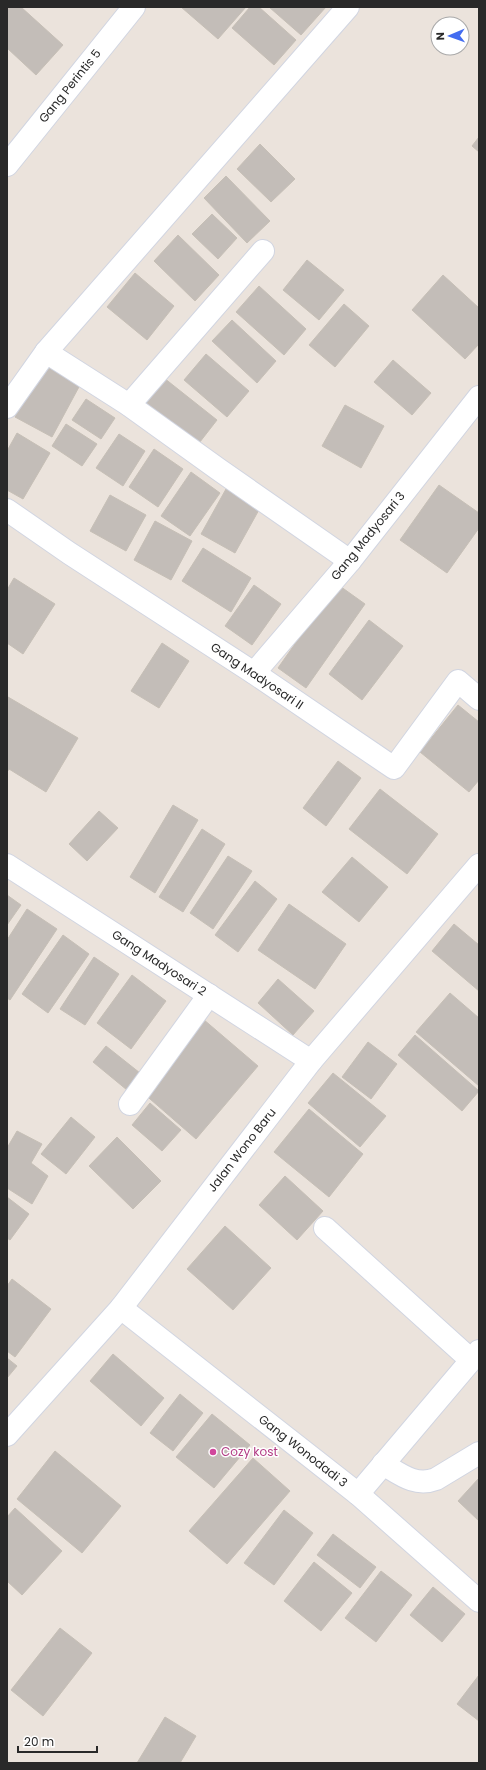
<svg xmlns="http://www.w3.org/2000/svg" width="486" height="1770" font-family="Poppins,sans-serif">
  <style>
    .building { fill: #c3bdb8; stroke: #c6bfb6 }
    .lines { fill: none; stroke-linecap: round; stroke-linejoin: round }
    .minor-casing { stroke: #d1d5e1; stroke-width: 24 }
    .minor { stroke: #fff; stroke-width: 22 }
    .hotel-dot { fill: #d1479c; stroke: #fff; stroke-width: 1.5 }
    .labels { text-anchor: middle; stroke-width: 3; stroke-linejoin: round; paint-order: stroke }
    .street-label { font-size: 12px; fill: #292929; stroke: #fff }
    .hotel-label { font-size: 12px; fill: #b23c85; stroke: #fff; text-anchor: start }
  </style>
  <rect width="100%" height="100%" fill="#ebe3dc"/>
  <g class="building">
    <polygon points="7,7 21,7 63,45 36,75 7,48"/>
    <polygon points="181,7 246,7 218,39"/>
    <polygon points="250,7 259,7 296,40 274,65 232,28"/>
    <polygon points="269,7 326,7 301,35"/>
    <polygon points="479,137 479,152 472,146"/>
    <polygon points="260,144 295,179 271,202 237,169"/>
    <polygon points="226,176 270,221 247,243 204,198"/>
    <polygon points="212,214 237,238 218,259 192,234"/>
    <polygon points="178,235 219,275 195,301 154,261"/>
    <polygon points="307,260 344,290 319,320 283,290"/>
    <polygon points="135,273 174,306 147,340 107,307"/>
    <polygon points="443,275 479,308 479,344 465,359 412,310"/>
    <polygon points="259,286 306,329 284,355 236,312"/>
    <polygon points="344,304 369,326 335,367 309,345"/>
    <polygon points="232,320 276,361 257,383 212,341"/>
    <polygon points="206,354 249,391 227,417 184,380"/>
    <polygon points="393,360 431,393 412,415 374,382"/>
    <polygon points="44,365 80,385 52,437 15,417"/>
    <polygon points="164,378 217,420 196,447 143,404"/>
    <polygon points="86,399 115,418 101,439 72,420"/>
    <polygon points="345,405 384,426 361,468 322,446"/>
    <polygon points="66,424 97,444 82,466 52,446"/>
    <polygon points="17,433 50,453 23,499 7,490 7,451"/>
    <polygon points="119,434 145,451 123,486 96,468"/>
    <polygon points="154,449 183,469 158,507 129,487"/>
    <polygon points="191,472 220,493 190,536 161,516"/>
    <polygon points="439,485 479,513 479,528 447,573 400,540"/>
    <polygon points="226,489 260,508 235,553 201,534"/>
    <polygon points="110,495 146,515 126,551 90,531"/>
    <polygon points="155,521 192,541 171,580 134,560"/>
    <polygon points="203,548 251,578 231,612 182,581"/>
    <polygon points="14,578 55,604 23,654 7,643 7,590"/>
    <polygon points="337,584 365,604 306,688 278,668"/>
    <polygon points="254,585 281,604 252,645 225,626"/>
    <polygon points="369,620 403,646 362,700 329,674"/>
    <polygon points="162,643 189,661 159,708 131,691"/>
    <polygon points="8,697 78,738 46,792 9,769 7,772"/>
    <polygon points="458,705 479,722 479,780 469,792 420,752"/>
    <polygon points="338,761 361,778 326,826 303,808"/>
    <polygon points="380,789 438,834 407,874 349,829"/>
    <polygon points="173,805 198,820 155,893 130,877"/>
    <polygon points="99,811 118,828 87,861 69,844"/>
    <polygon points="202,829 225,844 183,912 159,897"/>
    <polygon points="228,856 252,871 213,929 190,913"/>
    <polygon points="352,857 388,887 359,922 322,892"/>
    <polygon points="255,881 277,899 238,952 215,935"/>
    <polygon points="7,895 21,905 7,925"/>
    <polygon points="289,904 346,944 315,989 258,950"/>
    <polygon points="27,909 57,929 10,1000 7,998 7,940"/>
    <polygon points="454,924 479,945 479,991 432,951"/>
    <polygon points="63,935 89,954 48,1013 22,994"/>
    <polygon points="94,957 119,974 85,1025 60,1009"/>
    <polygon points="132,975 166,1001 131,1049 97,1023"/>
    <polygon points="278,979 314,1011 293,1035 258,1003"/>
    <polygon points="450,993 479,1018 479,1086 416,1032"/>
    <polygon points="203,1019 258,1066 196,1139 142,1092"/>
    <polygon points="415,1035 479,1091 462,1111 398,1055"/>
    <polygon points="368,1042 397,1064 371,1099 342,1077"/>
    <polygon points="106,1046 140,1073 127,1090 93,1062"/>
    <polygon points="333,1073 386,1116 360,1147 308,1103"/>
    <polygon points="150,1103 181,1130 162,1151 132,1125"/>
    <polygon points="309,1109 363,1154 329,1197 274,1152"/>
    <polygon points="71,1117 95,1137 66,1174 41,1154"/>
    <polygon points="17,1131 42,1144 31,1163 48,1176 32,1204 7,1188 7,1148"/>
    <polygon points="117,1137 161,1181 133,1209 89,1166"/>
    <polygon points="285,1176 323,1211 297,1240 259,1205"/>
    <polygon points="7,1197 29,1214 10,1240 7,1238"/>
    <polygon points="225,1226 271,1268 233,1310 187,1269"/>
    <polygon points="12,1279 51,1309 15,1357 7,1351 7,1286"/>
    <polygon points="113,1354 164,1398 141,1426 90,1381"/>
    <polygon points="7,1358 17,1366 7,1378"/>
    <polygon points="180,1394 203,1413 173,1451 150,1433"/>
    <polygon points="212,1414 250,1445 214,1488 176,1457"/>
    <polygon points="55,1451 121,1506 82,1553 17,1499"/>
    <polygon points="253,1458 290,1491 227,1564 189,1531"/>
    <polygon points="479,1478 479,1521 458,1501"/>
    <polygon points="15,1508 62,1551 22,1595 7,1581 7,1517"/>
    <polygon points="284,1510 313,1533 274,1585 244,1563"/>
    <polygon points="333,1534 376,1567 360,1588 317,1555"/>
    <polygon points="314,1562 352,1593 321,1631 284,1601"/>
    <polygon points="381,1571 412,1595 376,1642 345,1618"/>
    <polygon points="433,1587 465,1614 442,1642 410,1615"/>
    <polygon points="60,1628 92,1653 43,1716 11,1690"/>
    <polygon points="479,1675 479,1721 457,1704"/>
    <polygon points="165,1717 196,1736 180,1763 137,1763"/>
  </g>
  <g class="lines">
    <defs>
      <g id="minor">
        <polyline points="7,165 134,7"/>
        <polyline points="46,352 129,405 218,469 350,561"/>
        <polyline points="129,405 263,251"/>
        <polyline points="7,407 46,352 348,7"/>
        <polyline points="7,510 69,553 254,673 394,768 458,681 479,699"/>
        <polyline points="254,673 350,561 479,397"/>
        <polyline points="7,865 311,1061"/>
        <polyline points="130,1104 209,995"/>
        <polyline points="325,1228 471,1360"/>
        <polyline points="121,1308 358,1494 479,1601"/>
        <polyline points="7,1435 121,1308 311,1061 479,865"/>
        <path d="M383 1464C400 1474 415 1487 436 1479L479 1453"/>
        <polyline points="358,1494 479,1351"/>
      </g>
    </defs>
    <use href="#minor" class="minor-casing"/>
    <use href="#minor" class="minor"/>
  </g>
  <circle class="hotel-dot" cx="213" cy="1452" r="4"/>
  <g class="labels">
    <g class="street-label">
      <text transform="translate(70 86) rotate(-51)" y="4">Gang Perintis 5</text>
      <text transform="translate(368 536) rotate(-51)" y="4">Gang Madyosari 3</text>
      <text transform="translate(257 676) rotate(34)" y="4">Gang Madyosari II</text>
      <text transform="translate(159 963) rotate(33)" y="4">Gang Madyosari 2</text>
      <text transform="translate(242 1150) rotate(-52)" y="4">Jalan Wono Baru</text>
      <text transform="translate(303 1451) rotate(38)" y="4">Gang Wonodadi 3</text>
    </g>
    <g class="hotel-label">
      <text x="221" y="1456">Cozy kost</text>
    </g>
  </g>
  <rect width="486" height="1770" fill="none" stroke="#292929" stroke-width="16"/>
  <g transform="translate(450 36) rotate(268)"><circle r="19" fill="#ffffff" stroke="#a9a9a9"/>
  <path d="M0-3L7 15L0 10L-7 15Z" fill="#436cf0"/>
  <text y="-6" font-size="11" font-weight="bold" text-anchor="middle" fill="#292929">N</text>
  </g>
  <path d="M18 1746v6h79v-6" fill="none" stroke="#292929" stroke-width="2"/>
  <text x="24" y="1746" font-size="12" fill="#292929" stroke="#ffffff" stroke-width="3" paint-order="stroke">20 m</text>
</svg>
